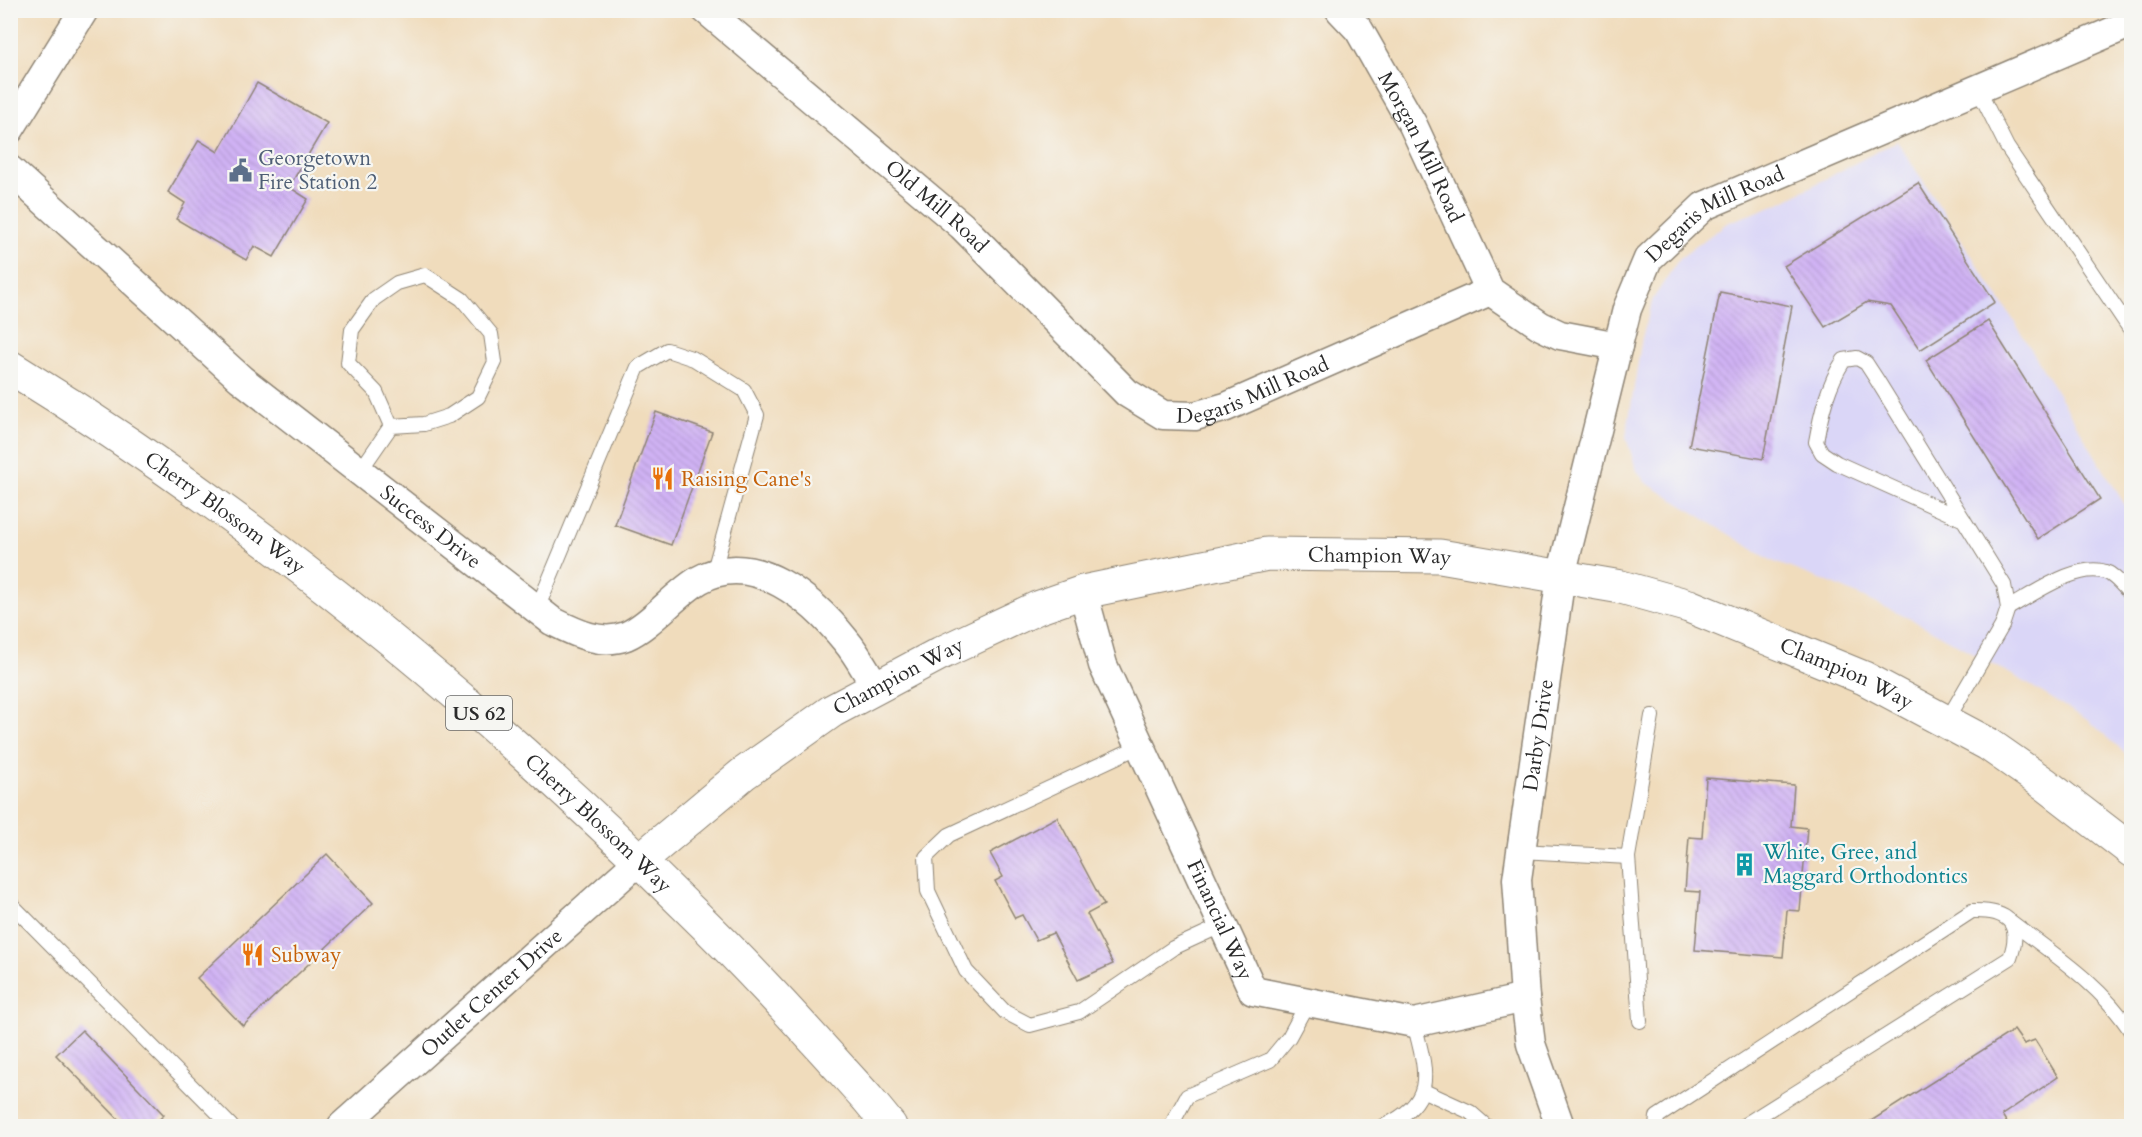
<svg xmlns="http://www.w3.org/2000/svg" width="2142" height="1137" font-family="Cardo,serif">
  <style>
    .built { fill: #dad6f7 }
    .building { fill: url(#building-back-hatch) }
    .lines { fill: none; stroke-linecap: round; stroke-linejoin: round }
    .lane-casing { stroke: #8e8474; stroke-width: 16 }
    .street-casing { stroke: #8e8474; stroke-width: 31 }
    .secondary-casing { stroke: #8e8474; stroke-width: 35 }
    .highway-casing { stroke: #8e8474; stroke-width: 35 }
    .lane { stroke: #fff; stroke-width: 14 }
    .street { stroke: #fff; stroke-width: 28 }
    .secondary { stroke: #fff; stroke-width: 33 }
    .highway { stroke: #fff; stroke-width: 33 }
    .labels { text-anchor: middle; stroke-width: 4.5; stroke-linejoin: round; paint-order: stroke }
    .shield { fill: #f6f6f2; stroke: #686867; stroke-width: 1.5 }
    .shield-label { font-size: 20px; font-weight: bold; fill: #2b2b2b }
    .street-label { font-size: 21px; fill: #2b2b2b; stroke: #f6f6f2 }
    .service-label { font-size: 21px; fill: #4e5e75; stroke: #f6f6f2; text-anchor: start }
    .food-label { font-size: 21px; fill: #c56008; stroke: #f6f6f2; text-anchor: start }
    .culture-label { font-size: 21px; fill: #0d838f; stroke: #f6f6f2; text-anchor: start }
  </style>
  <defs>
    <pattern id="building-back-hatch" width="6" height="6" patternUnits="userSpaceOnUse" patternTransform="scale(1.5)"><rect width="6" height="6" fill="#d0b2f4"/><path d="M-1 5l2 2M0 0l6 6M5-1l2 2" fill="none" stroke="#b399d1"/></pattern>
  </defs>
  <rect width="100%" height="100%" fill="#f6f6f2"/>
  <filter id="ink" filterUnits="userSpaceOnUse"><feTurbulence type="fractalNoise" baseFrequency=".0167" numOctaves="2"/><feDisplacementMap in="SourceGraphic" scale="12" xChannelSelector="R" yChannelSelector="G"/><feConvolveMatrix kernelMatrix="1 2 1 2 8 2 1 2 1" color-interpolation-filters="sRGB"/></filter>
  <filter id="wash" filterUnits="userSpaceOnUse"><feTurbulence type="fractalNoise" baseFrequency=".008" numOctaves="4" result="noise"/><feDisplacementMap in="SourceGraphic" scale="24" xChannelSelector="R" yChannelSelector="G"/><feGaussianBlur stdDeviation="1.35" result="paint"/><feColorMatrix in="noise" values="0 0 0 0 0 0 0 0 0 0 0 0 0 0 0 0 0 1.4 0 .05"/><feComposite in="paint" operator="in"/></filter>
  <g filter="url(#wash)">
    <rect width="100%" height="100%" fill="#f0dcbc"/>
    <polygon class="built" points="1897,141 2012,318 2131,515 2131,758 2089,721 2018,678 1913,620 1833,584 1772,561 1645,482 1636,469 1626,437 1642,338 1653,299 1679,259 1727,223 1780,203"/>
    <g id="blocks">
      <g class="building">
        <polygon points="257,83 327,123 289,187 308,199 274,257 254,246 246,260 176,219 185,203 168,192 199,140 218,152"/>
        <polygon points="1918,183 1995,302 1920,350 1891,306 1867,302 1825,327 1784,266"/>
        <polygon points="1720,292 1792,306 1763,459 1689,446"/>
        <polygon points="1988,321 2100,499 2038,539 1926,360"/>
        <polygon points="656,412 712,432 671,545 615,525"/>
        <polygon points="1706,778 1794,785 1791,826 1807,828 1800,911 1787,910 1783,957 1695,950 1700,892 1685,891 1689,837 1702,838"/>
        <polygon points="1057,817 1104,905 1087,914 1113,964 1078,980 1053,933 1036,940 1022,915 1015,918 995,881 1003,877 990,853"/>
        <polygon points="327,854 373,903 243,1026 197,978"/>
        <polygon points="82,1030 164,1115 152,1126 125,1126 56,1055"/>
        <polygon points="2014,1030 2024,1044 2035,1040 2058,1077 2002,1115 2007,1123 2002,1126 1863,1126"/>
      </g>
    </g>
  </g>
  <g filter="url(#ink)">
    <use href="#blocks" fill-opacity="0" stroke="#8e8474" stroke-width="1.5"/>
    <g class="lines">
      <defs>
        <g id="lane">
          <polyline points="1978,89 2007,147 2132,332"/>
          <polyline points="360,471 391,426 376,392 348,363 352,330 374,299 397,283 425,275 462,299 491,334 495,362 478,397 449,416 424,424 391,426"/>
          <path d="M2008 608C2032 595 2080 560 2108 573 2116 577 2126 589 2132 596"/>
          <polyline points="537,609 638,367 667,350 694,359 744,390 757,415 713,574"/>
          <path d="M1946 722 2002 626 2008 608 2004 585 1877 380 1866 363 1857 358 1844 360C1828 384 1821 414 1816 442L1822 453 1837 463 1964 520"/>
          <polyline points="1140,746 949,835 926,857 928,891 966,971 1005,1012 1030,1025 1079,1012 1173,948 1223,925"/>
          <polyline points="1521,851 1628,857"/>
          <polyline points="10,903 231,1126"/>
          <path d="M2010 921C2053 954 2103 986 2132 1033"/>
          <polyline points="1640,1021 1628,857 1652,716"/>
          <polyline points="1424,1091 1470,1112 1486,1126"/>
          <polyline points="1177,1126 1174,1120 1187,1096 1270,1060 1289,1037 1308,1002"/>
          <path d="M1384 1126C1438 1101 1426 1071 1414 1023"/>
          <path d="M1656 1126 1657 1117 1972 911C2007 910 2023 922 2010 958L1743 1126"/>
        </g>
        <g id="street">
          <path id="s1" d="M706 10 962 226 1127 393 1163 415 1195 416 1226 407 1490 291"/>
          <path id="s2" d="M1340 10 1359 30 1413 125 1490 291 1541 326 1560 335 1618 346"/>
          <polyline points="10,129 84,10"/>
          <path id="s3" d="M10 170 241 379 552 621C574 632 600 646 626 636 651 625 674 595 699 580 754 548 813 600 846 641 858 655 866 672 876 687"/>
          <path id="s4" d="M1083 592 1103 665 1253 991 1414 1023 1525 998"/>
          <path id="s5" d="M342 1126 640 860"/>
          <path id="s6" d="M1560 1126 1531 1044 1525 998 1517 879 1561 576 1627 309 1648 259 1704 206 2132 23"/>
        </g>
        <g id="secondary">
          <path id="s7" d="M640 860 743 774 832 711 941 653 1037 608 1083 592 1267 554 1440 556 1621 587 1689 606 1864 678 1988 744 2045 784 2132 851"/>
        </g>
        <g id="highway">
          <path id="s8" d="M10 367C259 520 485 707 692 912 753 971 810 1035 867 1098L890 1126"/>
        </g>
      </defs>
      <use href="#lane" class="lane-casing"/>
      <use href="#street" class="street-casing"/>
      <use href="#secondary" class="secondary-casing"/>
      <use href="#highway" class="highway-casing"/>
      <use href="#lane" class="lane"/>
      <use href="#street" class="street"/>
      <use href="#secondary" class="secondary"/>
      <use href="#highway" class="highway"/>
    </g>
  </g>
  <defs>
    <symbol id="civic-bare" viewBox="-9 -9 18 18"><path d="M-.6-6.5H3V-4.5H.6V-3L4-1V1h2V6H-6V1h2V-1L-.6-3ZM-1.2 2.5V6h2.4V2.5Z" fill="#5c6f8a" stroke="#f6f6f2" stroke-width="2.5" paint-order="stroke"/></symbol>
    <symbol id="restaurant-bare" viewBox="-9 -9 18 18"><path d="M-5-6h1v4h1v-4h1v4h1v-4h1v5L-1.5 .5V6h-2V.5L-5-1ZM5-6V6H3V1.5H1.5Q1.5-4 5-6Z" fill="#e8710a" stroke="#f6f6f2" stroke-width="2.5" paint-order="stroke"/></symbol>
    <symbol id="building-bare" viewBox="-9 -9 18 18"><path d="M-4-6H4V6H1V3H-1V6H-4ZM-2.5-4.3h1.7v1.8h-1.7ZM.8-4.3h1.7v1.8H.8ZM-2.5-1h1.7V.8h-1.7ZM.8-1h1.7V.8H.8Z" fill="#0f9aa8" stroke="#f6f6f2" stroke-width="2.5" paint-order="stroke"/></symbol>
  </defs>
  <g fill-rule="evenodd">
    <use href="#civic-bare" x="224" y="154" width="33" height="33"/>
    <use href="#restaurant-bare" x="646" y="462" width="33" height="33"/>
    <use href="#building-bare" x="1728" y="848" width="33" height="33"/>
    <use href="#restaurant-bare" x="236" y="938" width="33" height="33"/>
  </g>
  <g class="labels">
    <rect class="shield" x="446" y="696" width="66" height="34" rx="4.5"/>
    <g class="shield-label">
      <text x="479" y="720">US 62</text>
    </g>
    <g class="street-label">
      <text dy="7" stroke="none"><textPath href="#s2" startOffset="160">Morgan Mill Road</textPath></text>
      <text dy="7" stroke="none"><textPath href="#s1" startOffset="303">Old Mill Road</textPath></text>
      <text dy="7" stroke="none"><textPath href="#s6" startOffset="970">Degaris Mill Road</textPath></text>
      <text dy="7" stroke="none"><textPath href="#s1" startOffset="706">Degaris Mill Road</textPath></text>
      <text dy="7" stroke="none"><textPath href="#s8" startOffset="260">Cherry Blossom Way</textPath></text>
      <text dy="7" stroke="none"><textPath href="#s3" startOffset="552">Success Drive</textPath></text>
      <text dy="7" stroke="none"><textPath href="#s7" startOffset="822">Champion Way</textPath></text>
      <text dy="7" stroke="none"><textPath href="#s7" startOffset="1308">Champion Way</textPath></text>
      <text dy="7" stroke="none"><textPath href="#s7" startOffset="318">Champion Way</textPath></text>
      <text dy="7" stroke="none"><textPath href="#s6" startOffset="398">Darby Drive</textPath></text>
      <text dy="7" stroke="none"><textPath href="#s8" startOffset="746">Cherry Blossom Way</textPath></text>
      <text dy="7" stroke="none"><textPath href="#s4" startOffset="356">Financial Way</textPath></text>
      <text dy="7" stroke="none"><textPath href="#s5" startOffset="200">Outlet Center Drive</textPath></text>
    </g>
    <g class="service-label">
      <text x="258" y="165">Georgetown<tspan x="258" dy="24">Fire Station 2</tspan></text>
    </g>
    <g class="food-label">
      <text x="681" y="486">Raising Cane's</text>
      <text x="271" y="962">Subway</text>
    </g>
    <g class="culture-label">
      <text x="1763" y="859">White, Gree, and<tspan x="1763" dy="24">Maggard Orthodontics</tspan></text>
    </g>
  </g>
  <rect width="2142" height="1137" fill="none" stroke="#f6f6f2" stroke-width="36"/>
</svg>
